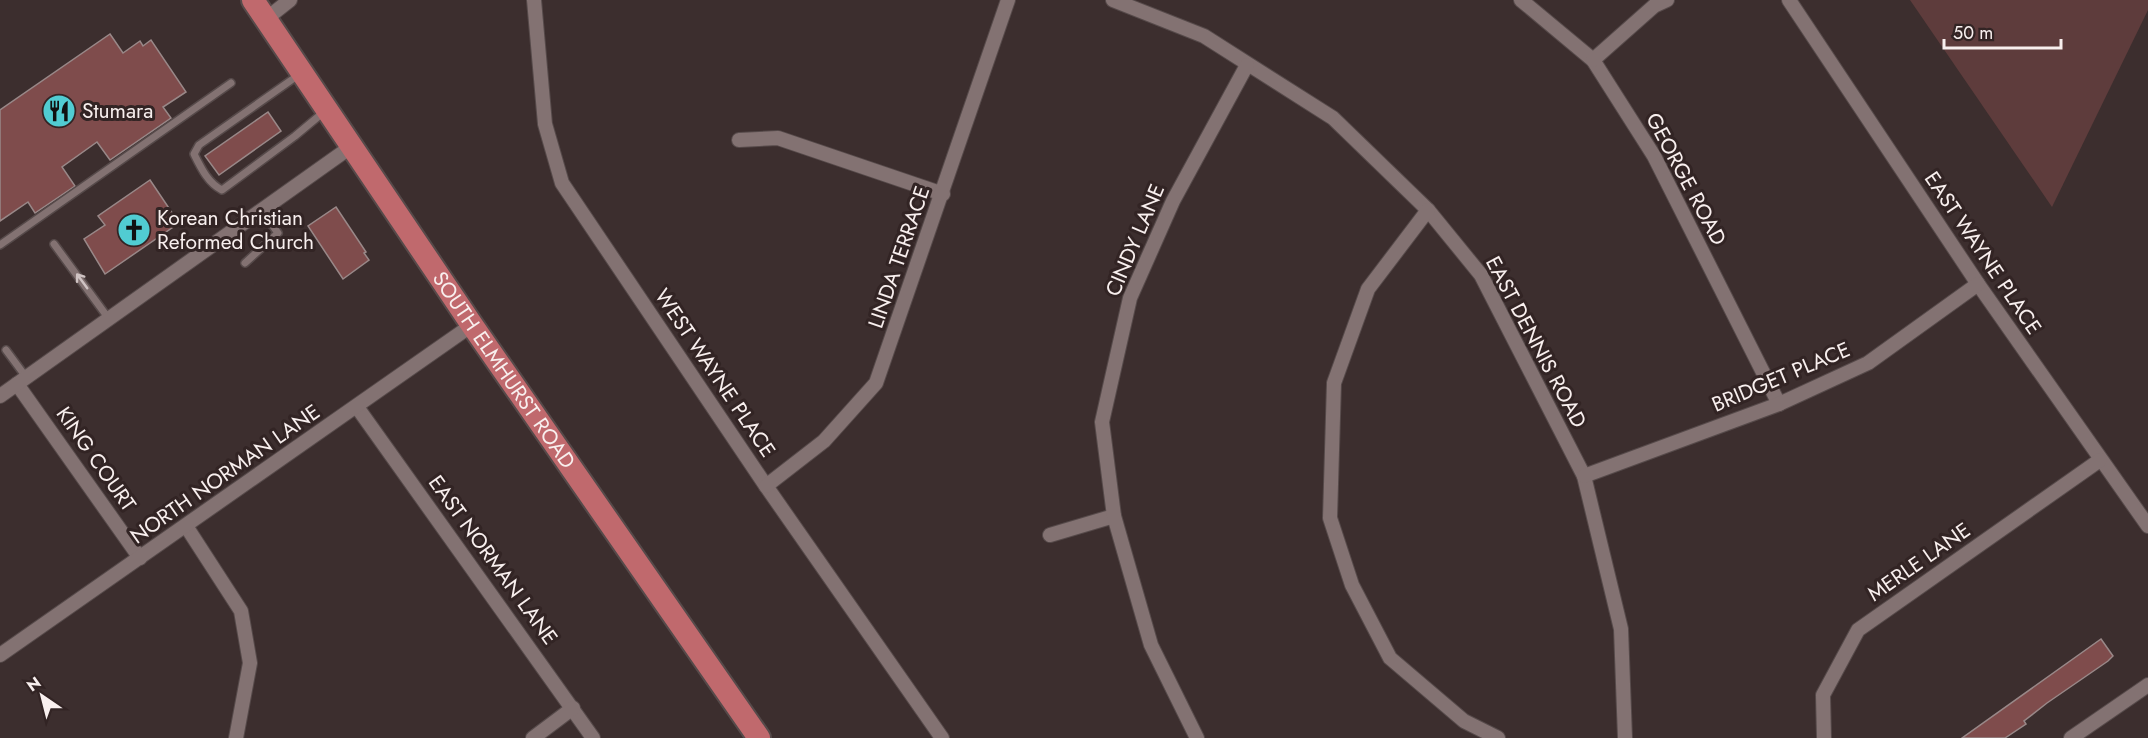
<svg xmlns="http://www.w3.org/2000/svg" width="2148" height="738" font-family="Jost,sans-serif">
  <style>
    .green { fill: #5e3c3c }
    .building { fill: #7f4c4c; stroke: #988; stroke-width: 1.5 }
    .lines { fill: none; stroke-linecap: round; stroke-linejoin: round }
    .service-casing { stroke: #564a4a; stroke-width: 10 }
    .minor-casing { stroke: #564a4a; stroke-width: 16 }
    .primary-casing { stroke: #564a4a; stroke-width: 26 }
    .service { stroke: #837272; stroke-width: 7 }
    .minor { stroke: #837272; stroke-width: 14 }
    .primary { stroke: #c0696d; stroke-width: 22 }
    .oneway { stroke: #cfc3c3 }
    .labels { text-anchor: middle; stroke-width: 6; stroke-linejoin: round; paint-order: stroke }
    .poi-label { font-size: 21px; fill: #f8efee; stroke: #322424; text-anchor: start }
    .street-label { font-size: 21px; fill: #f8efee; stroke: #322424 }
  </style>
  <rect width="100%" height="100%" fill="#3c2e2e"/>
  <polygon class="green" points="1910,0 2148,0 2148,10 2052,207"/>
  <g class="building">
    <polygon points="110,34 123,53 140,41 143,46 151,40 186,92 163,107 171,118 110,160 97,142 62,167 75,186 35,213 28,202 0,221 0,110"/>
    <polygon points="268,112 281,131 219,175 205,156"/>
    <polygon points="150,180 179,223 105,274 84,239 105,225 98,216"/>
    <polygon points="336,207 366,252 364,253 369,260 343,279 308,226"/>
    <polygon points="2101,639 2113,656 2108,661 2047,703 2024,721 2026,724 2005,738 1962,738"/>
  </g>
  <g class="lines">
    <defs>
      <g id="service">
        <path d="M300 74 199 145 194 154C201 168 208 183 222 190L295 136 325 111"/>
        <polyline points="54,244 109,319"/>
        <polyline points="0,245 231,83"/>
        <polyline points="245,263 278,233 261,210"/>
        <polyline points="6,350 26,377"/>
      </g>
      <g id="minor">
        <polyline points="534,0 545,124 562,183 766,486 942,738"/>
        <polyline points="1113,0 1204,36 1333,118 1428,210 1481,275 1584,476 1621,629 1625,738"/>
        <polyline points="1521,0 1593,60 1654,156 1779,404"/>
        <polyline points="1789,0 1978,284 2148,526"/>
        <polyline points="266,19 290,0"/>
        <polyline points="1593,60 1654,6 1667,0"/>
        <polyline points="739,140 778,138 943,194"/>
        <polyline points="1428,210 1368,289 1334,383 1330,518 1352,585 1390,658 1464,721 1498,738"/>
        <polyline points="17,384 140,558"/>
        <polyline points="0,396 352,146"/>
        <polyline points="357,407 593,738"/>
        <polyline points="1584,476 1779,404 1868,363 1978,284"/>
        <polyline points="766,486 824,441 876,383 1008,0"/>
        <polyline points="186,526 241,611 250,663 236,738"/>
        <polyline points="1050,535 1114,516"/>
        <polyline points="0,655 472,325"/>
        <polyline points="533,738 573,708"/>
        <polyline points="1197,738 1151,645 1114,516 1102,422 1130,298 1173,201 1247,65"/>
        <polyline points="1824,738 1823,695 1858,630 2100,460"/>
        <polyline points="2071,738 2148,685"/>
      </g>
      <g id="primary">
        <path id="s1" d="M253 0 472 325 759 738"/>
      </g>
    </defs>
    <use href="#service" class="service-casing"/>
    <use href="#minor" class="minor-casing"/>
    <use href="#primary" class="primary-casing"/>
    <use href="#service" class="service"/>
    <use href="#minor" class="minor"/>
    <use href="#primary" class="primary"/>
  </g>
  <defs><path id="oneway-shaft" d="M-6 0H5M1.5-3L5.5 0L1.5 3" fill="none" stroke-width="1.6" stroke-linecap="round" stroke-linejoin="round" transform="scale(1.5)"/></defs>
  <use class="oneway" href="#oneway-shaft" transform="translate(82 281) rotate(-126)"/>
  <defs>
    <symbol id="restaurant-disc" viewBox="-11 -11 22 22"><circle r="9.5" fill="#51ccd2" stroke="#322424"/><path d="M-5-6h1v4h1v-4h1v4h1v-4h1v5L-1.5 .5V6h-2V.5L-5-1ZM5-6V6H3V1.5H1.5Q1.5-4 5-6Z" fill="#111"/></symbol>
    <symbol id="church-disc" viewBox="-11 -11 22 22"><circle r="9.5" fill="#51ccd2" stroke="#322424"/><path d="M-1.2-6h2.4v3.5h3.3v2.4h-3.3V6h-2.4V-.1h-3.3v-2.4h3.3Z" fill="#111"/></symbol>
  </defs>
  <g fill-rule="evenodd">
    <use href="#restaurant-disc" x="40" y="92" width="38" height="38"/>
    <use href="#church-disc" x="115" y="211" width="38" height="38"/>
  </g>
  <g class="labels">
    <g class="poi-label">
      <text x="82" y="118">Stumara</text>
      <text x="157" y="225">Korean Christian<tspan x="157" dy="24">Reformed Church</tspan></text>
    </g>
    <g class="street-label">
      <text transform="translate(1686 179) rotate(62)" y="7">GEORGE ROAD</text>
      <text transform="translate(1135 240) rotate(-67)" y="7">CINDY LANE</text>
      <text transform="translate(1983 253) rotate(56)" y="7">EAST WAYNE PLACE</text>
      <text transform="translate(899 257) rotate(-71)" y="7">LINDA TERRACE</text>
      <text transform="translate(1536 342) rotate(62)" y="7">EAST DENNIS ROAD</text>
      <text dy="7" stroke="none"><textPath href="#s1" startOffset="447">SOUTH ELMHURST ROAD</textPath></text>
      <text transform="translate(715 373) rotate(56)" y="7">WEST WAYNE PLACE</text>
      <text transform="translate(1781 377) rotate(-23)" y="7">BRIDGET PLACE</text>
      <text transform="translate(96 459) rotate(55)" y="7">KING COURT</text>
      <text transform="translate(225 474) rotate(-35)" y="7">NORTH NORMAN LANE</text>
      <text transform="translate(493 560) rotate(54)" y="7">EAST NORMAN LANE</text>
      <text transform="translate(1919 562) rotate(-35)" y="7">MERLE LANE</text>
    </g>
  </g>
  <g transform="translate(42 696) rotate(325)" stroke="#322424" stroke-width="4.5" paint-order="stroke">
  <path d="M0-4.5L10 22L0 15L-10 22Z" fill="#f8efee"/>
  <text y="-9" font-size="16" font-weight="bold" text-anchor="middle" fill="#f8efee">N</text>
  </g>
  <path d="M1944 39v9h117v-9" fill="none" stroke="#f8efee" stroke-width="3"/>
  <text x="1953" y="39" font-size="18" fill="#f8efee" stroke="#322424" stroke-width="4.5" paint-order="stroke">50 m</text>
</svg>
